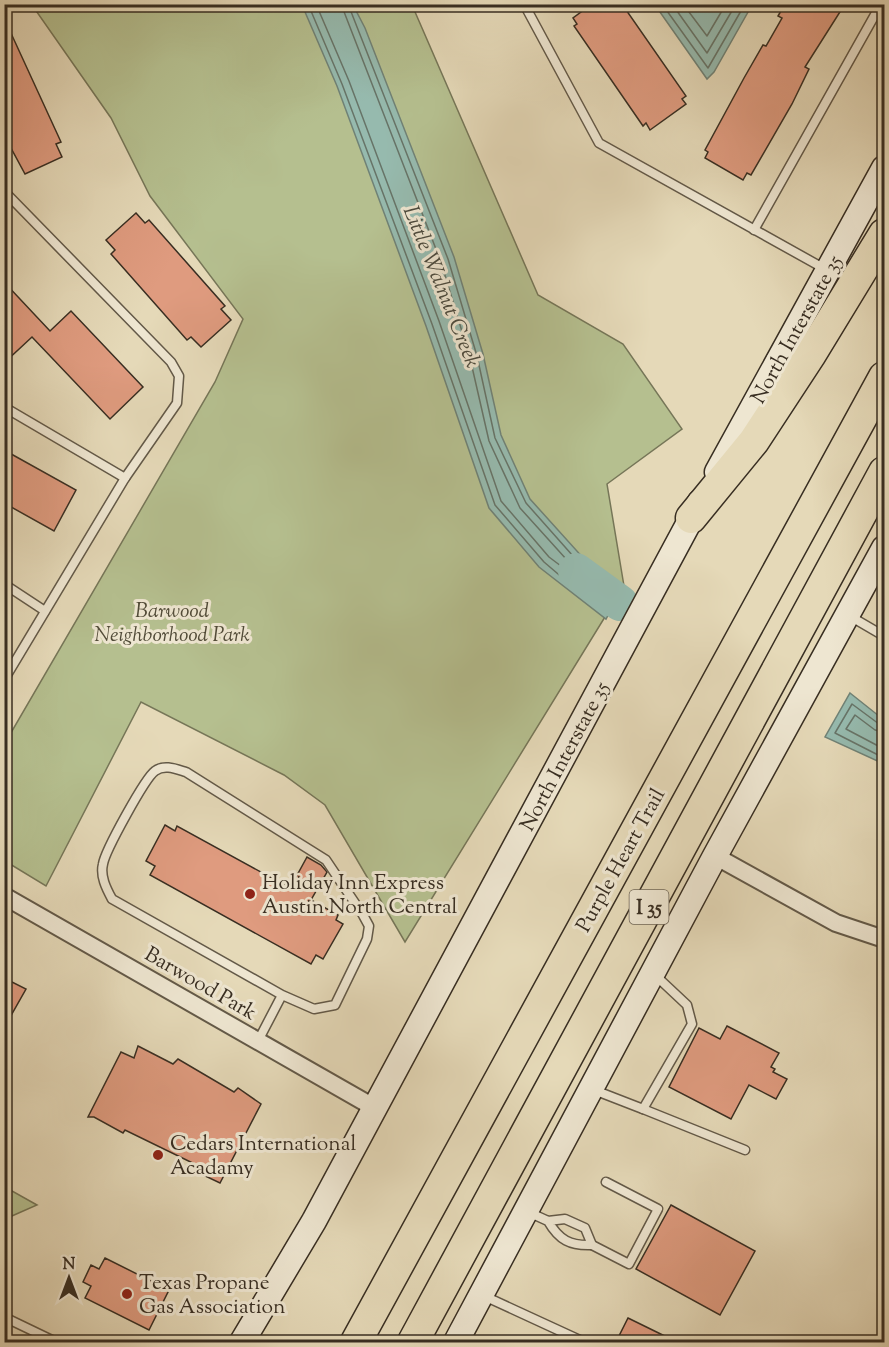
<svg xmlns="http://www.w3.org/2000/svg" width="889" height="1347" font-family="'Sorts Mill Goudy',serif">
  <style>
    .green { fill: #b5bf8f; stroke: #767658; stroke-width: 1.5 }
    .water { fill: #96baae; stroke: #708276; stroke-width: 1.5 }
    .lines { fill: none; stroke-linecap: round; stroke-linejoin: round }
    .shore { stroke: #677468; stroke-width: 1.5 }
    .river { stroke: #96baae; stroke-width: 36 }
    .building { fill: #df9b7f; stroke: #382e22; stroke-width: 1.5 }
    .service-casing { stroke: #635948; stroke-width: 11 }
    .minor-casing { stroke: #635948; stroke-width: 20 }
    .secondary-casing { stroke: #382e22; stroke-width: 27 }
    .motorway-casing { stroke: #382e22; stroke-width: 33 }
    .service { stroke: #eee6d1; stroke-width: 8 }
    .minor { stroke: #eee6d1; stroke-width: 16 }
    .secondary { stroke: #eee6d1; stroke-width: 24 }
    .motorway { stroke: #e5d9b8; stroke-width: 30 }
    .poi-dot { fill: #8f2418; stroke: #eee6d1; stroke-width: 2 }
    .labels { text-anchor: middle; stroke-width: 6; stroke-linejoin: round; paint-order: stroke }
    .shield { fill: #eee6d1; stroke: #6f6556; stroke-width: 1.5 }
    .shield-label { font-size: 20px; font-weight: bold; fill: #382e22 }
    .street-label { font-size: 21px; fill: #382e22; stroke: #eee6d1 }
    .park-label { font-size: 21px; font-style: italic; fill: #514b38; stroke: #eee6d1 }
    .poi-label { font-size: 21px; fill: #382e22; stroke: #eee6d1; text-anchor: start }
    .water-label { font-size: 22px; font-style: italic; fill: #4b4a3e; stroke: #eee6d1 }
  </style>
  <rect width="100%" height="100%" fill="#e5d9b8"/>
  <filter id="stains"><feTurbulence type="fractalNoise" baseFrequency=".00333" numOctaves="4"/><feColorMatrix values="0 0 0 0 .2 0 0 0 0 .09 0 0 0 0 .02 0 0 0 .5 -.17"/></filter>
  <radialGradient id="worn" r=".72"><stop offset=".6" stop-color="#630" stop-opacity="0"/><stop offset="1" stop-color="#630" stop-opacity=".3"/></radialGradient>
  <g class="green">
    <polygon points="32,5 412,5 538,295 623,344 682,429 607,484 624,586 405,942 325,805 284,775 141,702 46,886 5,861 5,743 215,382 243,319 150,196 111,118"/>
    <polygon points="4,1187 5,1187 37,1205 5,1219"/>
  </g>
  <g class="water">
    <polygon points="302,5 353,5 365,28 454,257 483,354 501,435 530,499 585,560 624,586 606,619 539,567 489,508 426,326 337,86"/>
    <polygon points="655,5 752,5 714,72 707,79"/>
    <polygon points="850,693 884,720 884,764 825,737"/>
  </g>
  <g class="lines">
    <g class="shore">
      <polyline points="308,4 342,84 432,324 495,505 544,562 578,591 604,608 615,587 581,565 526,503 495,438 477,356 448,259 348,4"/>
      <polyline points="316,4 349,81 439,321 501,501 549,557 602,597 604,589 576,570 520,508 489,441 470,358 441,262 341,4"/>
      <polyline points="662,4 708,68 745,4"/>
      <polyline points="672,4 707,53 736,4"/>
      <polyline points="683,4 707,36 726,4"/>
      <polyline points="884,724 879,724 852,704 835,733 884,758"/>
      <polyline points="884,732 875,730 855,715 846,729 884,749"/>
    </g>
    <polyline class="river" points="576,571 620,603"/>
  </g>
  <g class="building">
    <polygon points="592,4 622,4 686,96 682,99 686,104 650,130 646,123 643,126 574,26 577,24 573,18"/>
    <polygon points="785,4 845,4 805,67 809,69 792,104 751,175 747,173 743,180 705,158 708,152 705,150 744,78 763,45 766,46 782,18 778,16"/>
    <polygon points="4,18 61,142 56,144 62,157 25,174 4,135"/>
    <polygon points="136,213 145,223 149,220 225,306 221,309 231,320 201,347 191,337 187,340 111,254 115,250 106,240"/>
    <polygon points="4,282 50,331 71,311 143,387 110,419 32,337 4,363"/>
    <polygon points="4,450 76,490 54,531 4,503"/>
    <polygon points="165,825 175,831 177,826 290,888 307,857 321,865 327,872 311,900 338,915 336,920 343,924 323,959 316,955 311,964 150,875 155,866 146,861"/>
    <polygon points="4,978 26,989 4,1028"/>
    <polygon points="727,1026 779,1053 771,1067 775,1069 773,1072 787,1079 776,1099 749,1085 731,1119 669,1087 699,1028 720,1039"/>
    <polygon points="138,1046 173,1064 178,1059 234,1092 238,1088 261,1104 220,1183 201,1174 205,1169 125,1130 123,1133 94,1117 88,1117 121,1052 134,1058"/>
    <polygon points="671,1205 755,1251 720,1315 636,1269"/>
    <polygon points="105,1258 169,1290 149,1330 85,1298 91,1286 83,1282 91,1265 99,1269"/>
    <polygon points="628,1318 677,1342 632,1342 619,1336"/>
  </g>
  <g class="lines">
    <defs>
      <g id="service">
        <polyline points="524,4 599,143 825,269"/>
        <polyline points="4,191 171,362 179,376 177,403 125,478 4,680"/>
        <polyline points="754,230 881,4"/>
        <polyline points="4,407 125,478"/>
        <polyline points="4,584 45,611"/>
        <polyline points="848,615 884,636"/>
        <path d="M258 1041 282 995 112 899C106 888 100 876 103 864 105 851 145 778 155 771 164 764 176 769 186 772L326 860 363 915 369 926 367 939 335 1005 314 1009 282 995"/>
        <polyline points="594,1090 643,1109 692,1024 687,1005 655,975"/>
        <polyline points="643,1109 745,1150"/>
        <path d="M526 1211 548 1221 565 1219 585 1228 592 1245C570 1246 559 1240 548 1221"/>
        <polyline points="592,1245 629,1264 658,1209 606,1182"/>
        <polyline points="482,1295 584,1342"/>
        <polyline points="4,1317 56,1342"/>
      </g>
      <g id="minor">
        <polyline points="715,856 836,923 884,939"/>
        <polyline points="4,896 375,1108"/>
      </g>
      <g id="secondary">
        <polyline points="717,472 884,168"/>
        <polyline points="242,1342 314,1221 700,502"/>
        <polyline points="456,1342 715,856 884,548"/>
      </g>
      <g id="motorway">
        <polyline points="691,518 754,441 811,354 884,234"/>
        <polyline points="356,1342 884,377"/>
        <polyline points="413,1342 884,472"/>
      </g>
    </defs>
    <use href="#service" class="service-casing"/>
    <use href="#minor" class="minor-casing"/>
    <use href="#secondary" class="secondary-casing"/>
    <use href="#motorway" class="motorway-casing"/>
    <use href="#service" class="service"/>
    <use href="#minor" class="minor"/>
    <use href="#secondary" class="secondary"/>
    <use href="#motorway" class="motorway"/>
  </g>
  <g class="poi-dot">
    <circle cx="250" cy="894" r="6"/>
    <circle cx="158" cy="1155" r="6"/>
    <circle cx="127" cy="1294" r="6"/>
  </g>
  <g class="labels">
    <rect class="shield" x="629.5" y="890" width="39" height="34" rx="4.5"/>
    <g class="shield-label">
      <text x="649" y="914">I 35</text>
    </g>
    <g class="street-label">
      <text transform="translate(796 329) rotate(-61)" y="7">North Interstate 35</text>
      <text transform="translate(564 756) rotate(-62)" y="7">North Interstate 35</text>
      <text transform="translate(620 860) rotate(-61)" y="7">Purple Heart Trail</text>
      <text transform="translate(201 983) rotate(30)" y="7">Barwood Park</text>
    </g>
    <g class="park-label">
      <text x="172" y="617">Barwood<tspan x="172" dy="24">Neighborhood Park</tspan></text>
    </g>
    <g class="poi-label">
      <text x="262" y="889">Holiday Inn Express<tspan x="262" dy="24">Austin North Central</tspan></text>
      <text x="170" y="1150">Cedars International<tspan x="170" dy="24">Acadamy</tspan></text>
      <text x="139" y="1289">Texas Propane<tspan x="139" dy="24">Gas Association</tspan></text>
    </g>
    <g class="water-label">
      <text transform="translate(443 286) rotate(68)" y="8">Little Walnut Creek</text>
    </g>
  </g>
  <rect width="889" height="1347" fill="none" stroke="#e5d9b8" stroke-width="24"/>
  <rect x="6" y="6" width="877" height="1335" fill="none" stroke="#382e22" stroke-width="3"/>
  <rect x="12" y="12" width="865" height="1323" fill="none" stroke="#382e22" stroke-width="1.5"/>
  <g transform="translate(69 1278)" stroke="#eee6d1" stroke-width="4.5" paint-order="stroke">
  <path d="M0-4.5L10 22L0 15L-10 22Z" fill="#382e22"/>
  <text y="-9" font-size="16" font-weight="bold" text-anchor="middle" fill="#382e22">N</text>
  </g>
  <rect width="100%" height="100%" filter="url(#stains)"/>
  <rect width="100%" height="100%" fill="url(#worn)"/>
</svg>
